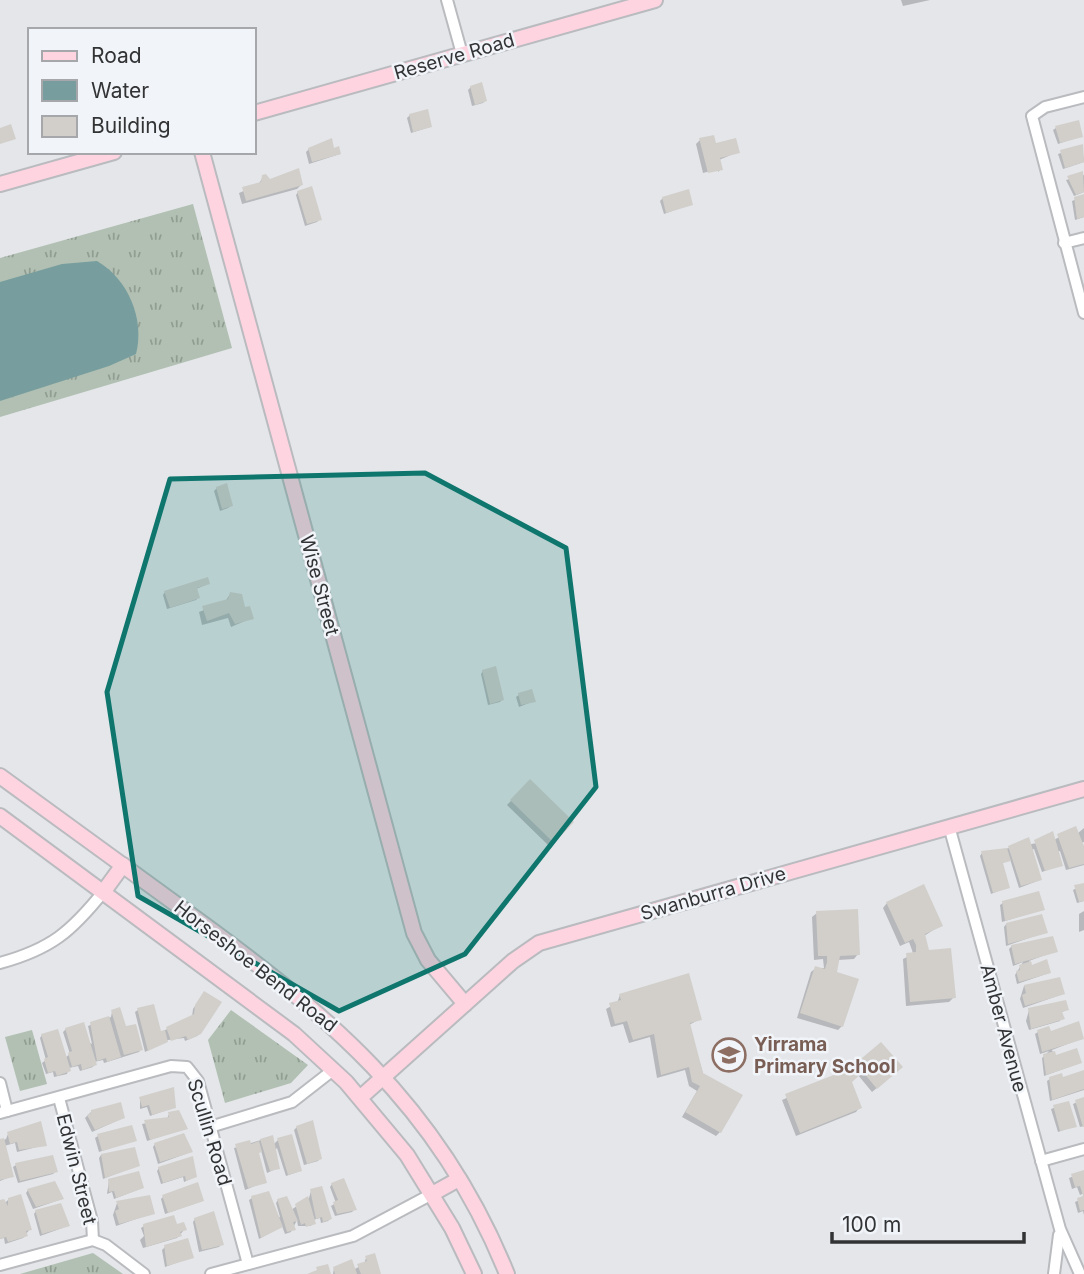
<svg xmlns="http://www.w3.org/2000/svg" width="1084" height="1274" font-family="Inter,sans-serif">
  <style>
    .grass { fill: url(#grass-tufts) }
    .water { fill: #779d9e }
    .shadow { fill: #0003 }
    .building { fill: #d2cfcb }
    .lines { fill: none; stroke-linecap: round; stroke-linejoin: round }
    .street-casing { stroke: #b9bbbf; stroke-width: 14 }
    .secondary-casing { stroke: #b9bbbf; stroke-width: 18 }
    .street { stroke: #fff; stroke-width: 10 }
    .secondary { stroke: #fed4e0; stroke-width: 14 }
    .marked { fill: #0f766e; fill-opacity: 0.2; stroke: #0f766e; stroke-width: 5; stroke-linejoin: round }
    .labels { text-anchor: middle; stroke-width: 5; stroke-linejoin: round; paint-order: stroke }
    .street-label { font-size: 19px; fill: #323335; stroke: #f1f4f8 }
    .education-label { font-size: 19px; font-weight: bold; fill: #785e54; stroke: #f1f4f8; text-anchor: start }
  </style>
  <defs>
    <pattern id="grass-tufts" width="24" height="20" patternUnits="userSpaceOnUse" patternTransform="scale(1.75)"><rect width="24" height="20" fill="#b1c0b2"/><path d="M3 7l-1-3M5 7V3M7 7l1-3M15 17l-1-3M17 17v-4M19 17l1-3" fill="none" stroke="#919d92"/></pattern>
  </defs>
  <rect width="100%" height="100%" fill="#e4e6ea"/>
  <g class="grass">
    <polygon points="193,204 232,348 0,417 0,258"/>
    <polygon points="231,1010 308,1065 291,1083 225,1103 208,1040"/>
    <polygon points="32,1030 47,1084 20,1091 5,1037"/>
    <polygon points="93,1253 123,1274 20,1274"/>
  </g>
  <path class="water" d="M97 261C128 279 145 319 136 354L109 366 0 401V282L62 264Z"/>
  <g class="shadow">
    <polygon points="901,0 930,0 903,6"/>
    <polygon points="471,87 485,101 483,103 472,106 468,90"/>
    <polygon points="410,115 430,127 411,133 407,118"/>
    <polygon points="1056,128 1081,136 1058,144 1053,130"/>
    <polygon points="700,140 714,145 738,152 719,160 721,169 718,172 718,169 703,173 696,144"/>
    <polygon points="1082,146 1084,162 1063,169 1058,154"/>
    <polygon points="309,149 333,150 340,154 309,164 306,152"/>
    <polygon points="1084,175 1084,192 1074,196 1066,180"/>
    <polygon points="263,177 270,181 301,185 297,189 242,204 239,193 258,185"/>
    <polygon points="298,192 320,219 317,222 305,226 296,195"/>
    <polygon points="1084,196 1084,217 1075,220 1072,201"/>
    <polygon points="663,198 691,204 664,214 660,201"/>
    <polygon points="217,488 231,506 228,508 220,511 214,491"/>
    <polygon points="208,584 196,589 199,597 196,600 167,609 163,595 165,592"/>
    <polygon points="230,594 252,618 231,627 228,618 202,625 199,612 225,602"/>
    <polygon points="483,671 502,700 500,702 488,705 481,674"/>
    <polygon points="519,695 534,701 519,707 516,697"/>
    <polygon points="530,781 572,822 549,846 507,805"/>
    <polygon points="1075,828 1077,834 1084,828 1084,842 1080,843 1084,865 1066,870 1060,851 1057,852 1061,865 1042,872 1034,849 1031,850 1040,880 1019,888 1010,859 1001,864 1008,887 991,894 980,856 982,853 1054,840"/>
    <polygon points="1084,884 1084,901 1077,903 1073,890"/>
    <polygon points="887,903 941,925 924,936 928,952 954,997 949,1002 906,1006 903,959 913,954 912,950 909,942 900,946 883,908"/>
    <polygon points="1003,903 1043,909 1002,922 1000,905"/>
    <polygon points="1084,911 1084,930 1079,932 1079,914"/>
    <polygon points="817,913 858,954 854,959 838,960 836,973 842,1026 838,1030 797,1018 811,972 816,968 824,968 823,959 814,960 812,917"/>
    <polygon points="1007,923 1046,932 1006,946 1004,927"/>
    <polygon points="1013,945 1056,951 1029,961 1031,967 1049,973 1017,984 1015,975 1023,962 1013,966 1009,949"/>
    <polygon points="1024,986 1063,994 1023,1008 1020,999"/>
    <polygon points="620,995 700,1019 689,1025 720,1132 716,1136 682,1117 697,1091 689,1086 685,1070 657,1078 650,1037 629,1043 623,1024 611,1027 606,1009 617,1003"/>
    <polygon points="202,996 200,1033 197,1036 185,1041 184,1038 168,1040 145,1052 135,1012 138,1010 159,1033 192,1017 193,1009"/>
    <polygon points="1067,1009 1061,1013 1060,1021 1029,1030 1026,1021 1029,1010"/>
    <polygon points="112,1012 141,1049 139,1052 104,1063 103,1060 94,1062 93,1067 80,1071 78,1066 69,1068 67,1074 54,1077 53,1072 46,1074 42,1063 46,1060 40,1038 42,1035 65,1058 70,1054 63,1032 66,1029 92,1044 88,1026 111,1017"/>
    <polygon points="1038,1032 1083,1038 1052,1050 1055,1057 1080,1063 1044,1076 1042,1058 1049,1051 1040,1054 1035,1034"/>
    <polygon points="850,1071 897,1071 872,1092 858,1075 850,1082 860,1107 856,1112 796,1136 782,1100"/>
    <polygon points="1084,1072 1084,1090 1050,1101 1047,1081 1050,1079 1062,1079"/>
    <polygon points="140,1098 175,1107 150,1116 147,1107 140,1109"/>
    <polygon points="1084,1099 1084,1126 1080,1127 1073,1104"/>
    <polygon points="1068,1103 1075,1126 1058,1132 1051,1109"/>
    <polygon points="92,1111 123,1118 92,1132 85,1118"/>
    <polygon points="169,1114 186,1128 147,1141 142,1124 167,1119"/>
    <polygon points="297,1127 320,1158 318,1161 304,1165 294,1130"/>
    <polygon points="8,1134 45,1145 17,1152 15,1143 4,1146 12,1176 0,1181 0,1142 6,1139"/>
    <polygon points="98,1136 135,1140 99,1152 95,1138"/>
    <polygon points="261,1140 274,1144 278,1140 300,1171 286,1176 277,1148 273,1152 278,1168 267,1173 261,1150 257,1154 265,1182 245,1190 234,1148"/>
    <polygon points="155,1144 191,1152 158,1164 153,1147"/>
    <polygon points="101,1155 138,1165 103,1179 99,1158"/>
    <polygon points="52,1157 56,1171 53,1174 18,1183 13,1167 16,1165"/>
    <polygon points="159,1168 195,1177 184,1182 183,1177 161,1184 157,1171"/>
    <polygon points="1084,1172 1084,1193 1080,1195 1077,1187 1072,1189 1069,1178"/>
    <polygon points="109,1181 142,1188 114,1199 112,1192 107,1194"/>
    <polygon points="332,1184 355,1209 352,1212 335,1216 331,1206 336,1203 330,1187"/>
    <polygon points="28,1190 62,1199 33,1209 26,1193"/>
    <polygon points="311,1191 330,1219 328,1221 321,1223 320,1218 313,1220 311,1226 298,1226 297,1220 291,1232 285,1234 282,1226 259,1239 249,1200 252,1198 275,1218 280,1217 276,1203 278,1200 291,1210 309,1198"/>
    <polygon points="163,1197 202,1201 165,1214 161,1199"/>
    <polygon points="1084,1198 1084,1215 1083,1211 1078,1213 1075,1202"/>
    <polygon points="9,1199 30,1229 23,1238 5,1244 4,1238 0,1239 0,1202 5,1203"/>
    <polygon points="117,1203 153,1213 116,1226 113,1215"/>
    <polygon points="36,1211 68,1226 40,1236 34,1214"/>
    <polygon points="195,1219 222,1244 219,1247 199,1252 193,1222"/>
    <polygon points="144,1226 176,1227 185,1229 177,1238 143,1248 140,1240 144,1236 141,1228"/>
    <polygon points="165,1247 192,1257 165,1267 162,1250"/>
    <polygon points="366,1258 379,1274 333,1274 334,1268 353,1270 364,1264"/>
  </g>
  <g class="building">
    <polygon points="482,82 487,101 475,105 470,86"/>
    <polygon points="428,109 432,127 413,132 409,114"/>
    <polygon points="1079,120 1083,137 1060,143 1055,126"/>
    <polygon points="11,124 16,139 0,144 0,128"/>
    <polygon points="714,135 716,143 736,138 740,153 720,158 723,170 708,173 699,138"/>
    <polygon points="332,138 334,148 339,146 341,154 312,162 308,148"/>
    <polygon points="1083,144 1084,162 1065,168 1060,150"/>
    <polygon points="299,168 303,185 246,201 242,187 261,182 262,175 266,174 270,179"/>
    <polygon points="1083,171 1084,192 1076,195 1067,176"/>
    <polygon points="312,186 322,220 307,224 297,191"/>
    <polygon points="689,189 693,205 666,213 662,197"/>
    <polygon points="1084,194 1084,217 1077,219 1074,197"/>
    <polygon points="227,483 233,506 222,509 216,487"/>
    <polygon points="208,577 210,584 197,588 200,598 170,608 164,591"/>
    <polygon points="230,592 242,594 245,607 250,606 254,619 235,624 229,613 207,621 202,606 228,599"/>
    <polygon points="496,666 504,700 490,704 482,670"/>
    <polygon points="532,689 536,702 521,705 518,693"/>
    <polygon points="530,779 574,822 554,843 510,800"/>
    <polygon points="1076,826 1084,846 1084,864 1069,868 1057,834"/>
    <polygon points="1053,831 1063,866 1045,871 1034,840"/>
    <polygon points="1029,837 1042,880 1021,886 1008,846"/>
    <polygon points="1007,848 1011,861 1003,863 1010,888 993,893 981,851"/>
    <polygon points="1084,883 1084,901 1079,902 1074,885"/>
    <polygon points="924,884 943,926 925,934 929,950 951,948 956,998 910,1002 906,953 916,952 916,945 913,939 905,943 886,902"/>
    <polygon points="1039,891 1045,910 1005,921 1002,901"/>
    <polygon points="858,909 860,955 840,956 837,972 859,979 843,1027 800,1013 815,966 825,969 827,962 827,956 818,956 816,911"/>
    <polygon points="1042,914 1048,933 1008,944 1006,923"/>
    <polygon points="1053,936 1058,952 1015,964 1011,945"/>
    <polygon points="1047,959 1051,973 1019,982 1016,971 1020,970 1019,965 1031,961 1032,965"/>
    <polygon points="689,973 702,1020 690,1023 703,1073 743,1095 721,1133 685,1112 700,1086 692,1082 689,1067 661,1075 654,1034 633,1040 627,1021 615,1024 609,1003 621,1000 619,994"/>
    <polygon points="1060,977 1065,994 1025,1006 1022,995 1026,993 1024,985"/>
    <polygon points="204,991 222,1002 201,1034 188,1040 186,1036 171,1041 166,1027 194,1014 195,1005"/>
    <polygon points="1066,1000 1069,1010 1062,1012 1065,1019 1031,1029 1028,1008"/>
    <polygon points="154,1004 161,1031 165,1030 168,1042 148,1051 137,1008"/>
    <polygon points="120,1007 126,1026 136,1024 143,1050 124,1055 111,1010"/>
    <polygon points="109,1016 121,1057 107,1062 106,1058 97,1061 90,1022"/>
    <polygon points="1079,1021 1084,1039 1042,1052 1037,1030 1049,1026 1051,1031"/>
    <polygon points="84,1022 97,1065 82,1070 81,1064 72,1067 68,1053 72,1051 65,1028"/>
    <polygon points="58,1029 71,1071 57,1076 55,1071 48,1073 44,1059 48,1057 41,1034"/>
    <polygon points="881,1042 903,1067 877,1089 863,1072 852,1082 862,1108 800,1133 785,1094 849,1069"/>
    <polygon points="1077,1048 1082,1063 1046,1075 1043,1054 1055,1051 1056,1055"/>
    <polygon points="1084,1070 1084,1089 1052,1100 1049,1077 1062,1073 1063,1077"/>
    <polygon points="174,1087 176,1108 152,1115 149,1105 142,1107 139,1097"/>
    <polygon points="1084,1097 1084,1127 1083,1127 1075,1100"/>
    <polygon points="1069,1101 1077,1127 1060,1131 1053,1105"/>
    <polygon points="121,1102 125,1118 95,1130 87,1115 91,1113 91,1110"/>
    <polygon points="179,1110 188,1129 150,1140 144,1120 169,1117 168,1112"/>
    <polygon points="313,1120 322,1159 307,1164 296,1126"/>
    <polygon points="41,1121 47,1146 19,1150 17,1142 10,1144 7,1132"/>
    <polygon points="132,1125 137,1141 102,1151 97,1134"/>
    <polygon points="184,1133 193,1152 160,1162 154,1143"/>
    <polygon points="292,1134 302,1171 288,1175 277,1138"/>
    <polygon points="273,1135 280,1169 270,1171 260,1139"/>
    <polygon points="4,1138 14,1177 0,1180 0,1139"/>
    <polygon points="250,1140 251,1144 259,1141 262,1152 259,1153 267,1183 248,1188 235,1144"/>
    <polygon points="135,1147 140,1166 105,1178 101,1154"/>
    <polygon points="53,1155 58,1172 20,1181 15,1163"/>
    <polygon points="193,1156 197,1177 186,1181 185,1176 163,1183 158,1167"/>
    <polygon points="1084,1170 1084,1210 1080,1211 1077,1198 1083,1196 1080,1186 1075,1187 1071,1174"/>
    <polygon points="139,1171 144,1188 116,1198 114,1191 109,1192 108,1179"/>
    <polygon points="344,1178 357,1210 337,1214 333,1202 338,1200 331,1183"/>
    <polygon points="55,1181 64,1199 36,1207 27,1189"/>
    <polygon points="198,1182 204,1201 168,1213 162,1195"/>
    <polygon points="322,1186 332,1219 323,1222 322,1217 316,1219 310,1189"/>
    <polygon points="269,1191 283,1227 261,1238 251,1196"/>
    <polygon points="21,1194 32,1230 26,1231 28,1236 8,1242 6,1237 0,1239 0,1200 4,1199 8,1206 8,1198"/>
    <polygon points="150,1195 155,1214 119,1224 115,1211 119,1209 116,1201"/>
    <polygon points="287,1196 298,1221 293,1222 296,1230 287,1232 277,1199"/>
    <polygon points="308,1196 316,1224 306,1227 305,1223 301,1225 295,1204"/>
    <polygon points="61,1203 70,1226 42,1234 35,1210"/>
    <polygon points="214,1211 224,1245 202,1250 194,1218"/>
    <polygon points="174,1215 177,1224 184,1222 187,1230 180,1232 182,1236 146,1247 143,1224"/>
    <polygon points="188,1238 194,1258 167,1266 164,1245"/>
    <polygon points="375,1253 381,1274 361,1274 357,1264 367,1261 365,1256"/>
    <polygon points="352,1259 357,1274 335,1274 333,1267"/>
    <polygon points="328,1264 331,1274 307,1274 317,1270 316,1267"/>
  </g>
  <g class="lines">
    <defs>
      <g id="street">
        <polyline points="447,0 462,54"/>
        <polyline points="1084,97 1045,107 1032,116 1084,313"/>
        <polyline points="1064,243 1084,238"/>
        <polyline points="949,826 1060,1229 1080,1274"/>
        <path d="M0 963C51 949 71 932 104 891"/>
        <polyline points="0,1083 7,1111"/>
        <polyline points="59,1098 92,1221 93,1240"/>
        <polyline points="0,1113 171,1066 187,1067 198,1081 248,1264"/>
        <polyline points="210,1127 292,1102 333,1070"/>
        <polyline points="1041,1161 1084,1149"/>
        <polyline points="0,1265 93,1240 106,1245 144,1274"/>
        <polyline points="211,1274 353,1236 432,1194"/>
        <polyline points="1054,1274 1059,1235"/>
      </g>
      <g id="secondary">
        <polyline points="254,113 655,0"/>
        <polyline points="202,152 414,933 428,960 465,1004"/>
        <polyline points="0,184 114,152"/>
        <path d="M0 776C60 820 120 863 180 907 325 1012 438 1103 507 1274"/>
        <polyline points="0,816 294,1034 346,1082 407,1155 452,1228 474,1274"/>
        <polyline points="104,891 123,865"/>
        <polyline points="361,1097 513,961 539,943 1084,789"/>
        <polyline points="432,1194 459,1179"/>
      </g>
    </defs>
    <use href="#street" class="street-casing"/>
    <use href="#secondary" class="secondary-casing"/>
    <use href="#street" class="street"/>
    <use href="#secondary" class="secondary"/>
  </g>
  <path class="marked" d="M425 473 566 548 596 787 465 954 339 1011 138 896 107 692 170 479Z"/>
  <defs>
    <symbol id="school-ring" viewBox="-11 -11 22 22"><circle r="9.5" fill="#f1f4f8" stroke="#8d6e63" stroke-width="1.5"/><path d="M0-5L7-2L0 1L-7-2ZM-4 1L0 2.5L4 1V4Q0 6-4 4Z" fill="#8d6e63"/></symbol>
  </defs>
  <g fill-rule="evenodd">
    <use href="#school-ring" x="710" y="1036" width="38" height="38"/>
  </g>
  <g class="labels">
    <g class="street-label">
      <text transform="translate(454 56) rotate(-16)" y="7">Reserve Road</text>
      <text transform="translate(320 585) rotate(75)" y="7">Wise Street</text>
      <text transform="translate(713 893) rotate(-16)" y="7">Swanburra Drive</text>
      <text transform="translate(256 966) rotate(38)" y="7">Horseshoe Bend Road</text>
      <text transform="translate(1004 1028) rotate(75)" y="7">Amber Avenue</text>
      <text transform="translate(210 1132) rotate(73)" y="7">Scullin Road</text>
      <text transform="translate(77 1169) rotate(76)" y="7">Edwin Street</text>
    </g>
    <g class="education-label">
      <text x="754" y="1051">Yirrama<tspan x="754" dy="22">Primary School</tspan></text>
    </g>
  </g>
  <rect x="28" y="28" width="228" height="126" fill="#f1f4f8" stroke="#a5a7aa" stroke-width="2"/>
  <rect x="42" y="51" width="35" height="10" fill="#fed4e0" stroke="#a5a7aa" stroke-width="2"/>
  <text x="91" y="63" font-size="21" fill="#323335">Road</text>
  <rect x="42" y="80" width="35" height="21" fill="#779d9e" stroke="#a5a7aa" stroke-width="2"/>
  <text x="91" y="98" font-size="21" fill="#323335">Water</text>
  <rect x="42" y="116" width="35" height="21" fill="#d2cfcb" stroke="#a5a7aa" stroke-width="2"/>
  <text x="91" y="133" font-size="21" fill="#323335">Building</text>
  <path d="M832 1232v10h192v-10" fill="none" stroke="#323335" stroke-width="3.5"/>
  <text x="842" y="1232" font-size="21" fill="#323335" stroke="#f1f4f8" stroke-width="5" paint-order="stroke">100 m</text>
</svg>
